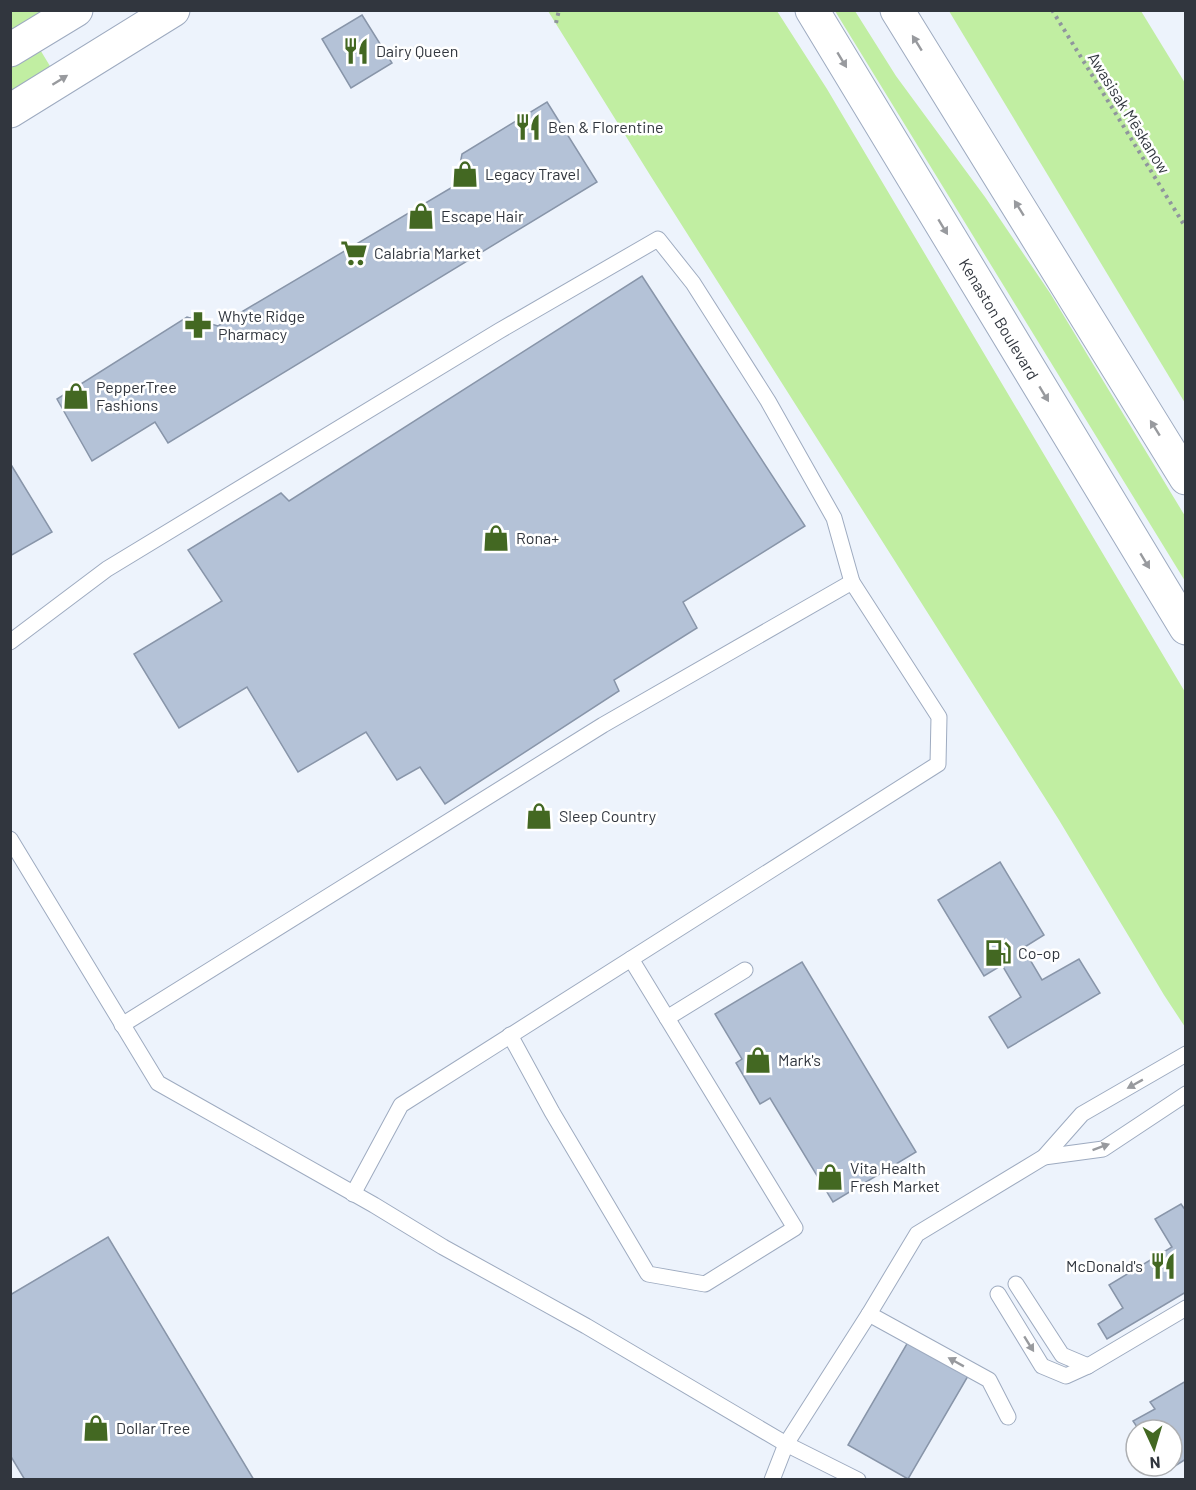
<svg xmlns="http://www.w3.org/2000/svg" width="1196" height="1490" font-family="Barlow,sans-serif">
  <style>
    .green { fill: #c1eea2 }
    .building { fill: #b4c2d7; stroke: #8895a9; stroke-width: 1.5 }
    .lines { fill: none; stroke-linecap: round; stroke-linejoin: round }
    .service-casing { stroke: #9eabc0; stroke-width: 17 }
    .tertiary-casing { stroke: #9eabc0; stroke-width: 35 }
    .primary-casing { stroke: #9eabc0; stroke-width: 35 }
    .path { stroke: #8f959d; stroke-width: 4; stroke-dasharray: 3 4.5; stroke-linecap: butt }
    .service { stroke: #fff; stroke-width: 15 }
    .tertiary { stroke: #fff; stroke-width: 33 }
    .primary { stroke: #fff; stroke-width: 33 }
    .oneway { fill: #989a9e }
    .labels { text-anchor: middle; stroke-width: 5; stroke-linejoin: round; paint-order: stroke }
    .poi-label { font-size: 16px; fill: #31363e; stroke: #fff; text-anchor: start }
    .street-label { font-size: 16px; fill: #31363e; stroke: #fff }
  </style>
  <rect width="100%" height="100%" fill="#edf3fc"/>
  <g class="green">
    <polygon points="11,11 81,11 33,38 59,81 11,111"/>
    <polygon points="548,11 777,11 827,89 1185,692 1185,1027 1164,995 1059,820 650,175"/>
    <polygon points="835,11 855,11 896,76 985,197 1050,293 1185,516 1185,581"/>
    <polygon points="949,11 1141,11 1185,83 1185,403"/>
  </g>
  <g class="building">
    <polygon points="362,15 392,63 351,88 322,39"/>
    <polygon points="547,102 597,182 168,443 155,422 92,461 57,399 187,317 218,326 456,185 462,154"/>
    <polygon points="642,276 805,526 683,602 697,628 614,680 619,691 445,804 420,767 397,780 366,732 298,772 247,687 179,728 134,654 222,601 188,550 281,493 289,501"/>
    <polygon points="10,463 52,532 10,556"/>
    <polygon points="1000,862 1044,935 1023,948 1042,980 1079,959 1100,993 1008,1048 989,1017 1021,997 1002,965 984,976 938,900"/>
    <polygon points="802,962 916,1152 833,1202 770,1098 760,1104 736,1063 742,1059 715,1014"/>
    <polygon points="1181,1204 1186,1211 1186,1292 1107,1339 1098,1324 1123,1308 1109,1285 1172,1247 1155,1219"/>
    <polygon points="108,1237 254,1480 25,1480 10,1455 10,1295"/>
    <polygon points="908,1342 968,1376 908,1479 848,1445"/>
    <polygon points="1186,1381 1186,1459 1164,1473 1160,1466 1172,1466 1172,1430 1139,1430 1133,1421 1155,1409 1150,1402"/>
  </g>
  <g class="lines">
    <defs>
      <g id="service">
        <polyline points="10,642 107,569 499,331 658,239 693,283 768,401 834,518 852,582"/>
        <polyline points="10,839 158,1083 374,1205 443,1247 586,1326 786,1444 858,1480"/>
        <polyline points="667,1018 745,970"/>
        <polyline points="122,1025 603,725 852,582 939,717 938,764 401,1105 353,1194"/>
        <polyline points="510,1035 552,1112 648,1274 705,1284 795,1228 631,959"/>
        <polyline points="1044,1157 1103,1149 1186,1094"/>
        <polyline points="1016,1284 1062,1355 1088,1366"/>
        <polyline points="998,1294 1042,1366 1066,1376 1088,1366 1186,1308"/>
        <polyline points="869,1314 989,1380 1008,1417"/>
        <polyline points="772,1480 786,1444 869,1314 917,1234 1044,1157 1082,1114 1186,1054"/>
      </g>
      <g id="tertiary">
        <polyline points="10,50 76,10"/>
        <polyline points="10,111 173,10"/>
      </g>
      <g id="primary">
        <polyline points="812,10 1186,628"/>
        <polyline points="897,10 1186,478"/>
      </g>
    </defs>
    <use href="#service" class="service-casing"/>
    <use href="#tertiary" class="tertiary-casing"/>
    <use href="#primary" class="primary-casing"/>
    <g class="path">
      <polyline points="1052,10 1186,228"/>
      <polyline points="556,23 559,10"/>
    </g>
    <use href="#service" class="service"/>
    <use href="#tertiary" class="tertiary"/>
    <use href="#primary" class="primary"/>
  </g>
  <defs><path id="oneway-solid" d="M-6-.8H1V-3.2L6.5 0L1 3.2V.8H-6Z" transform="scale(1.5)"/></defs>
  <g class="oneway">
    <use href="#oneway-solid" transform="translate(917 43) rotate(-122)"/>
    <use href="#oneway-solid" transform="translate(842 60) rotate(59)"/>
    <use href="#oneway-solid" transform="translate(60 80) rotate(-32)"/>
    <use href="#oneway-solid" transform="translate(1019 208) rotate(-122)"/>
    <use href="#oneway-solid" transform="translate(943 227) rotate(59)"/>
    <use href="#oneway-solid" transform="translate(1044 394) rotate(59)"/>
    <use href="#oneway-solid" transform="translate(1155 428) rotate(-122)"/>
    <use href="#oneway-solid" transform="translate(1145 561) rotate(59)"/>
    <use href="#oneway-solid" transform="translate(1135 1084) rotate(151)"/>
    <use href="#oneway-solid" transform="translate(1101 1147) rotate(-20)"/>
    <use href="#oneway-solid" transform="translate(1029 1344) rotate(58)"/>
    <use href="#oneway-solid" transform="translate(956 1362) rotate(-151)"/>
  </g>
  <defs>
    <symbol id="restaurant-bare" viewBox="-9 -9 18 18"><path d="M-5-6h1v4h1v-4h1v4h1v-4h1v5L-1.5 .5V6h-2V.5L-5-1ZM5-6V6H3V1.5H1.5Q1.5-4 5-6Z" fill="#436822" stroke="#fff" stroke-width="2.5" paint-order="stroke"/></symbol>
    <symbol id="shop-bare" viewBox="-9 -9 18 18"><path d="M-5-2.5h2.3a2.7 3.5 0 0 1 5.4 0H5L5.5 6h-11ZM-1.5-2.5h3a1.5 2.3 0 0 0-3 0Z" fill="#436822" stroke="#fff" stroke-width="2.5" paint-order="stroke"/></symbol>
    <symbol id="supermarket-bare" viewBox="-9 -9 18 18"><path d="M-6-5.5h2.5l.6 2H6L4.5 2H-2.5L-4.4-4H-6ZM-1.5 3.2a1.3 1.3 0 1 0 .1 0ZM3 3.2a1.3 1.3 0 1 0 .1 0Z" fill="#436822" stroke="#fff" stroke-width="2.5" paint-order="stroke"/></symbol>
    <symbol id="pharmacy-bare" viewBox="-9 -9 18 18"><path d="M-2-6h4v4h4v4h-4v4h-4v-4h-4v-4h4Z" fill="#436822" stroke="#fff" stroke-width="2.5" paint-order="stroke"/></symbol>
    <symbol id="fuel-bare" viewBox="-9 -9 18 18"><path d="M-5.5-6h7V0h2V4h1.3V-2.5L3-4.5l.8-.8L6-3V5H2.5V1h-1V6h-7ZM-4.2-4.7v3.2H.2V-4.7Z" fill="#436822" stroke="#fff" stroke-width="2.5" paint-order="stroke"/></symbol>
  </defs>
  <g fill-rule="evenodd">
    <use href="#restaurant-bare" x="337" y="32" width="38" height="38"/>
    <use href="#restaurant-bare" x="509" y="108" width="38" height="38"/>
    <use href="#shop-bare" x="446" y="155" width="38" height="38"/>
    <use href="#shop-bare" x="402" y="197" width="38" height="38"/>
    <use href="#supermarket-bare" x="335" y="234" width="38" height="38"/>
    <use href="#pharmacy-bare" x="179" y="306" width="38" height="38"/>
    <use href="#shop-bare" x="57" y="377" width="38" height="38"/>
    <use href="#shop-bare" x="477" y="519" width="38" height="38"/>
    <use href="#shop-bare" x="520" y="797" width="38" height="38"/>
    <use href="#fuel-bare" x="979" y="934" width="38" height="38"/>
    <use href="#shop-bare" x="739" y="1041" width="38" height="38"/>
    <use href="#shop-bare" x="811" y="1158" width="38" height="38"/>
    <use href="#restaurant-bare" x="1144" y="1247" width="38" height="38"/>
    <use href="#shop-bare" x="77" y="1409" width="38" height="38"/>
  </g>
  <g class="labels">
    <g class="poi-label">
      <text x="376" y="57">Dairy Queen</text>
      <text x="548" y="133">Ben &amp; Florentine</text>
      <text x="485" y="180">Legacy Travel</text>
      <text x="441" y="222">Escape Hair</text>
      <text x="374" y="259">Calabria Market</text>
      <text x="218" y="322">Whyte Ridge<tspan x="218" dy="18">Pharmacy</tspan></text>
      <text x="96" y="393">PepperTree<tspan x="96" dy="18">Fashions</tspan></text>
      <text x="516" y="544">Rona+</text>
      <text x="559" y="822">Sleep Country</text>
      <text x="1018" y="959">Co-op</text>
      <text x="778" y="1066">Mark's</text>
      <text x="850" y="1174">Vita Health<tspan x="850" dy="18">Fresh Market</tspan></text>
      <text x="1143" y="1272" text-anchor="end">McDonald's</text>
      <text x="116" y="1434">Dollar Tree</text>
    </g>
    <g class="street-label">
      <text transform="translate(1129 113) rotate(58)" y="6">Awasisak Mēskanow</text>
      <text transform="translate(999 319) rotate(59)" y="6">Kenaston Boulevard</text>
    </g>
  </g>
  <rect width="1196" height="1490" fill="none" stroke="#31363e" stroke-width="24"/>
  <g transform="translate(1154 1448) rotate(176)"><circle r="28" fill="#ffffff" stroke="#adafb2" stroke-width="1.5"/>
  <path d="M0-4.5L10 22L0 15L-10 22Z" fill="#436822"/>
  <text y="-9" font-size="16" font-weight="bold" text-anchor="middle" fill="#31363e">N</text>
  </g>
</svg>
